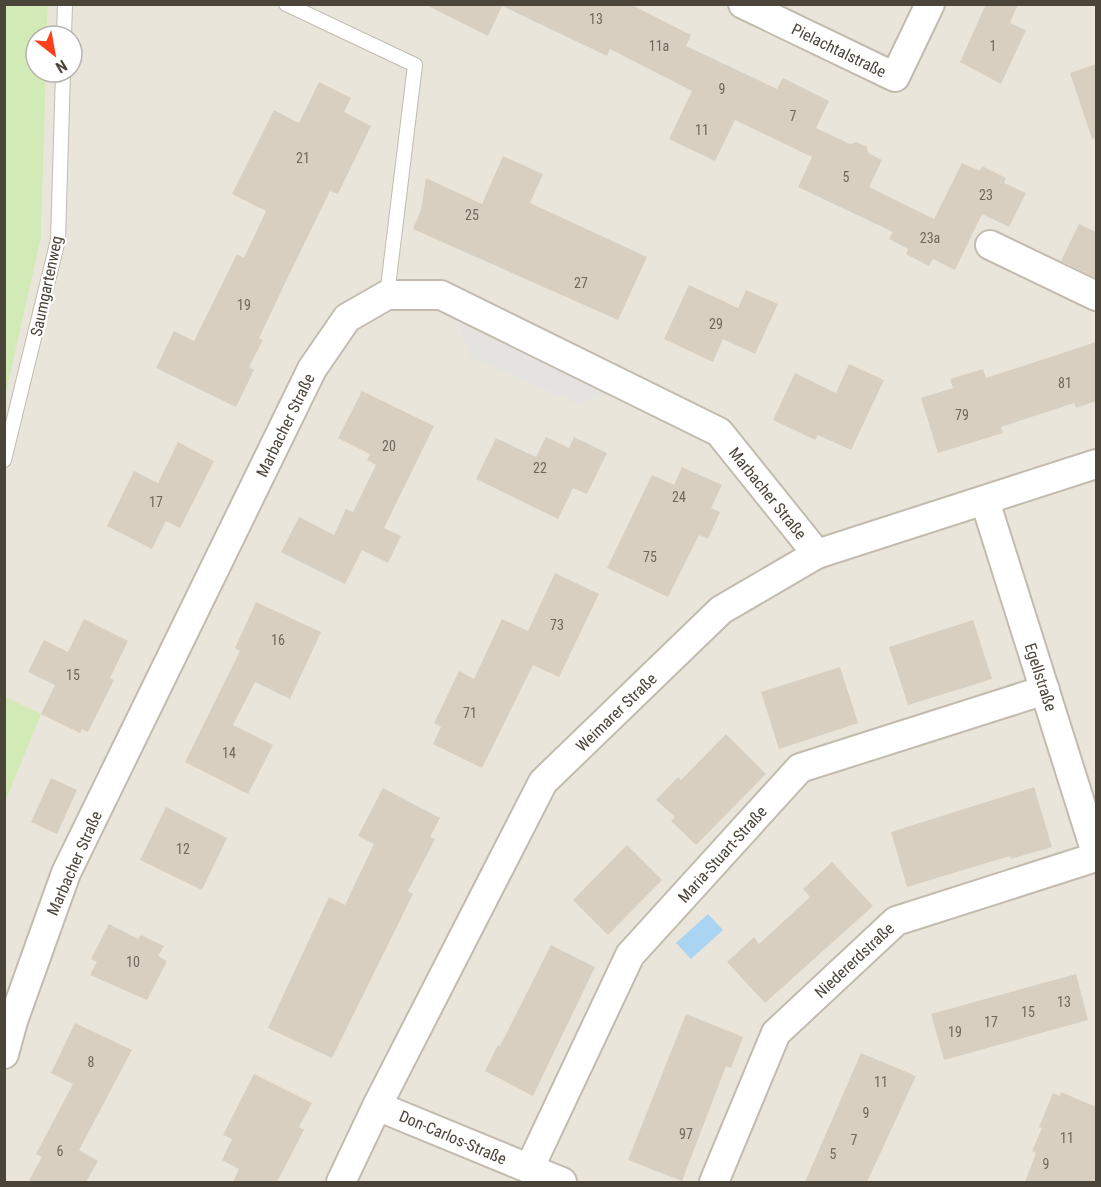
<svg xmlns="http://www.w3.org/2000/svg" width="1101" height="1187" font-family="'Roboto Condensed',sans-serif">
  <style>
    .residential { fill: #eae5da }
    .green { fill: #d2eab5 }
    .parking { fill: #e5e3e0 }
    .water { fill: #a9d4f2 }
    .building { fill: #d8cfc1 }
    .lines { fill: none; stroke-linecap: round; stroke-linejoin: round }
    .lane-casing { stroke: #c2bbae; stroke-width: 16 }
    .street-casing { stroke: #c2bbae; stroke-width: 32 }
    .lane { stroke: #fff; stroke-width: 14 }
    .street { stroke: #fff; stroke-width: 28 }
    .labels { text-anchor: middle; stroke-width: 4.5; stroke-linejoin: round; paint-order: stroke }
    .number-label { font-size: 14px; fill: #6e675b }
    .street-label { font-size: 16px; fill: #4b4439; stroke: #fff }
  </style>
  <rect width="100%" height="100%" fill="#f6f3ec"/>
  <polygon class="residential" points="48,5 1096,5 1096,1182 5,1182 4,396 41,238 46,72 72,72 72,36 47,36"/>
  <g class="green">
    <polygon points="5,4 48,5 47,36 36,36 36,72 46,72 41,238 5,396"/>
    <polygon points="5,697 41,714 5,802"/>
  </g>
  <polygon class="parking" points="465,307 610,393 578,404 471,357 458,323"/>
  <polygon class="water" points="708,914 723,930 691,959 676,943"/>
  <g class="building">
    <polygon points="424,4 630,4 691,35 686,46 777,89 783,78 829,101 816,128 850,144 857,142 867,147 868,153 882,160 869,187 934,219 962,163 980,171 982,166 1006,178 1004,183 1026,193 1009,227 982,214 955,270 933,259 929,266 906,254 908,249 889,239 893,232 798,187 812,157 735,120 715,161 669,139 692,91 610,49 607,56 502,6 488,36"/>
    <polygon points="986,4 1018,4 1010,23 1026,30 1001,84 960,62"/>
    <polygon points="1096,64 1096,138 1092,139 1070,73"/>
    <polygon points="319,82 351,98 344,112 371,126 338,194 330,191 287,279 259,338 263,340 249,367 254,370 236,407 156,368 174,331 194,341 237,254 244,258 266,211 232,194 274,110 299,123"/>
    <polygon points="503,156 543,174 530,203 647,257 618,320 413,229 421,210 426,178 482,204"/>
    <polygon points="1079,224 1096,232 1096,278 1061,261"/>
    <polygon points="689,285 738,308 746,290 778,304 755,354 723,339 713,362 664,339"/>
    <polygon points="1096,342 1096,401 1076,408 1074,403 1001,427 1003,433 938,453 921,398 953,388 950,379 983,369 986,378"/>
    <polygon points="849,364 884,380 851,450 818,435 815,440 773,420 795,373 836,393"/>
    <polygon points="362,391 434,426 384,528 401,536 388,563 362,550 345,584 281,552 299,517 334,535 346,509 353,512 376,465 367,460 370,454 338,438"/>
    <polygon points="546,437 569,448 574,437 607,453 587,494 573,488 558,519 476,479 496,438 536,457"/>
    <polygon points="178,442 214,461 180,528 166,521 152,549 107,526 134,471 158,483"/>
    <polygon points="682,467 722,485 711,508 720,512 708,539 699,535 668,597 607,568 652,475 674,485"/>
    <polygon points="555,573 599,594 559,677 533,665 482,768 433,744 441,727 434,723 459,671 474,679 502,619 528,631"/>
    <polygon points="256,602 321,632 290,699 255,682 233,725 273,745 248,794 185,762 240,651 235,648"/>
    <polygon points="84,619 128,641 110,678 114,680 88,732 82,729 80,733 41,714 55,685 28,672 44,640 68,652"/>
    <polygon points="973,620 992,679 908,705 889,647"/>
    <polygon points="840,667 858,723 779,749 761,692"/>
    <polygon points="726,734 766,774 696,845 671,821 675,817 656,800 678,777 681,780"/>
    <polygon points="51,778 77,790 57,834 31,822"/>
    <polygon points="1034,787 1052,847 1011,859 1010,856 907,887 891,832"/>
    <polygon points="383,788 440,818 430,837 435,839 408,891 413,894 332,1058 268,1028 329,897 345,905 374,844 358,836"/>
    <polygon points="166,807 227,838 202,890 140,860"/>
    <polygon points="627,845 662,880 608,935 573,900"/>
    <polygon points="832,862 873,906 765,1003 727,962 754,937 759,944 810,897 803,889"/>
    <polygon points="109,924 138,939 141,935 164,946 158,956 167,961 147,1000 90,975 97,962 91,959"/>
    <polygon points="551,945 595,967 533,1096 485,1071 498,1045 500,1046"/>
    <polygon points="1076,974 1088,1020 944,1060 931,1014"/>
    <polygon points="686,1014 743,1037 731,1068 726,1066 682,1181 628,1160"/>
    <polygon points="75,1023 132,1050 79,1150 98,1161 86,1182 28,1182 42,1157 36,1154 73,1084 51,1073"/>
    <polygon points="861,1053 916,1076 867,1182 805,1182"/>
    <polygon points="254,1074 312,1103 299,1127 304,1130 277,1182 233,1182 239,1169 222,1160 232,1139 223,1135"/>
    <polygon points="1061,1092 1096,1107 1096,1182 1025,1182 1036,1153 1032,1151 1042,1128 1039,1127 1053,1093 1060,1096"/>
  </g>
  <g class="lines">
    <defs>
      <g id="lane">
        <polyline points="286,4 415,65 387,295"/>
        <polyline points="64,36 65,4"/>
        <polyline points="4,460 58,240 63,72"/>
      </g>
      <g id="street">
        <polyline points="743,4 895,77 930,4"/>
        <polyline points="990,245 1096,296"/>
        <polyline points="985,501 1096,853"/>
        <polyline points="4,1054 13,1021 66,873 312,369 347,318 387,295 441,295 719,432 817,554"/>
        <polyline points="377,1106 562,1182"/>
        <polyline points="529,1169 630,955 800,768 1045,690"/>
        <polyline points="341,1182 377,1106 543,782 721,610 817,554 1096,464"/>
        <polyline points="714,1182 776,1033 896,921 1096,857"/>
      </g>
    </defs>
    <use href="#lane" class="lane-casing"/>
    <use href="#street" class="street-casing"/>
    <use href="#lane" class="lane"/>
    <use href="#street" class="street"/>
  </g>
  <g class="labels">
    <g class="number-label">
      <text x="596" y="24">13</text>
      <text x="659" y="51">11a</text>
      <text x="993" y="51">1</text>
      <text x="722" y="94">9</text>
      <text x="793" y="121">7</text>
      <text x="702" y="135">11</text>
      <text x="303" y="163">21</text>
      <text x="846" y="182">5</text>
      <text x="986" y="200">23</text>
      <text x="472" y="220">25</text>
      <text x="930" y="243">23a</text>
      <text x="581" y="288">27</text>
      <text x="244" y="310">19</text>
      <text x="716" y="329">29</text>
      <text x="1065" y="388">81</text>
      <text x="962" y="420">79</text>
      <text x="389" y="451">20</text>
      <text x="540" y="473">22</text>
      <text x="679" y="502">24</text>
      <text x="156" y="507">17</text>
      <text x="650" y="562">75</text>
      <text x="557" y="630">73</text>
      <text x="278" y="645">16</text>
      <text x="73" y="680">15</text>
      <text x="470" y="718">71</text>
      <text x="229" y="758">14</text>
      <text x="183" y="854">12</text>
      <text x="133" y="967">10</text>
      <text x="1064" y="1007">13</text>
      <text x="1028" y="1017">15</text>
      <text x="991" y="1027">17</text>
      <text x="955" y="1037">19</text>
      <text x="91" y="1067">8</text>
      <text x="881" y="1087">11</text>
      <text x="866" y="1118">9</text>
      <text x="686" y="1139">97</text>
      <text x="1067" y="1143">11</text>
      <text x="854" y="1145">7</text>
      <text x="60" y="1156">6</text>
      <text x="833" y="1159">5</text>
      <text x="1046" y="1169">9</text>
    </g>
    <g class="street-label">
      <text transform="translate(839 50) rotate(26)" y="6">Pielachtalstraße</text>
      <text transform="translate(46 286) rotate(-78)" y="6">Saumgartenweg</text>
      <text transform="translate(285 425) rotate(-64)" y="6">Marbacher Straße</text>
      <text transform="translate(768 493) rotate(51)" y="6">Marbacher Straße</text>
      <text transform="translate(1041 677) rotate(72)" y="6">Egellstraße</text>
      <text transform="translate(616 712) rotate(-44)" y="6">Weimarer Straße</text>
      <text transform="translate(722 854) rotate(-48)" y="6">Maria-Stuart-Straße</text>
      <text transform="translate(74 863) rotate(-66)" y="6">Marbacher Straße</text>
      <text transform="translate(854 960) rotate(-43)" y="6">Niedererdstraße</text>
      <text transform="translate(453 1137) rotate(23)" y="6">Don-Carlos-Straße</text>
    </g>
  </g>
  <rect width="1101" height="1187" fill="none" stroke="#4b4439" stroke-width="12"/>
  <g transform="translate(54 54) rotate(149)"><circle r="28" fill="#ffffff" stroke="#b7b4b0" stroke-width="1.5"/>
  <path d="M0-4.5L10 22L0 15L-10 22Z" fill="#fc3f1d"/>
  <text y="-9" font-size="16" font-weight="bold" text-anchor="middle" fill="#4b4439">N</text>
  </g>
</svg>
